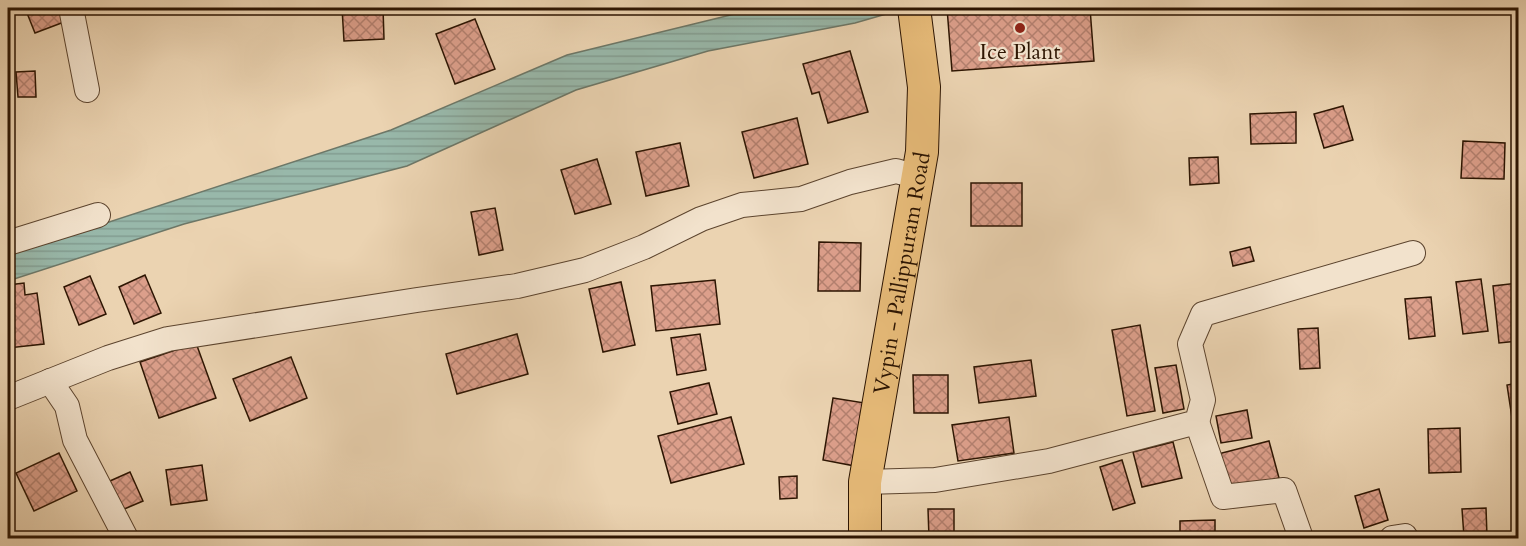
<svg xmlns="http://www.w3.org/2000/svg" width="1526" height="546" font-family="Cardo,serif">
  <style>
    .water { fill: url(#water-rules); stroke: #6d7767; stroke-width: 1.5 }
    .building { fill: url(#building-cross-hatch); stroke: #2d1502; stroke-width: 1.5 }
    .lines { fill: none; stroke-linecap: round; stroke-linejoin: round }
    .minor-casing { stroke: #5c442e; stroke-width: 26 }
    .major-casing { stroke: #2d1502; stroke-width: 34 }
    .minor { stroke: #f2e2cc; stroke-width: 24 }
    .major { stroke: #e6ba78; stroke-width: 32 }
    .poi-dot { fill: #8f2418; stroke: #f2e2cc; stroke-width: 2 }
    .labels { text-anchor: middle; stroke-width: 4.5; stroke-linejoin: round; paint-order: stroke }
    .poi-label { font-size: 22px; fill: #2d1502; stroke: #f2e2cc }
    .street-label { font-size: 22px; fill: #2d1502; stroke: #f2e2cc }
  </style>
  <defs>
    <pattern id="water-rules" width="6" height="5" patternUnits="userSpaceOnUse" patternTransform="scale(1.5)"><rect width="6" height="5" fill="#98b8aa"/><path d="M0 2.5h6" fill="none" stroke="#839d91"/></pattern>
    <pattern id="building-cross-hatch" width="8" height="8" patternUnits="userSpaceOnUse" patternTransform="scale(1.5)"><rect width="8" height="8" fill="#dc9f8b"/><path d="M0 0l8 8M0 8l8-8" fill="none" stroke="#b3806f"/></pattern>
  </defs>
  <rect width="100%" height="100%" fill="#ebd3b1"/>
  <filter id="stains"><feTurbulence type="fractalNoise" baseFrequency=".00333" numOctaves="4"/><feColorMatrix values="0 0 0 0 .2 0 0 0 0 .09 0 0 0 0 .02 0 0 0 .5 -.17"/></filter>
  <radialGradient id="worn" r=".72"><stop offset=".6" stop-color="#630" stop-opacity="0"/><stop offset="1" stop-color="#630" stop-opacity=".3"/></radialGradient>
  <polygon class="water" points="759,8 907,8 855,23 708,51 576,90 407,166 184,224 8,281 8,255 391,130 567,55"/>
  <g class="building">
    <polygon points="25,8 58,8 64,22 35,33"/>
    <polygon points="342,8 383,8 384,39 344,41"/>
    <polygon points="947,8 1090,8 1094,61 952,71"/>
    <polygon points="475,19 495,69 455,84 436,34"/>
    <polygon points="850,51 868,112 828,123 819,92 812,94 803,64"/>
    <polygon points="35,71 36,97 18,97 16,72"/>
    <polygon points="1343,106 1353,140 1324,148 1314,114"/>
    <polygon points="1296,112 1296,143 1251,144 1250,114"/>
    <polygon points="797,118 808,164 754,178 742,132"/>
    <polygon points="1463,141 1505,143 1504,179 1461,178"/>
    <polygon points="680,143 689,186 646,196 636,152"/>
    <polygon points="1218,157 1219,183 1190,185 1189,158"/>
    <polygon points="597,159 611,204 575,214 561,170"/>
    <rect x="971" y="183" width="51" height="43"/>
    <polygon points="495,208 503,250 479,255 471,212"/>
    <polygon points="819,242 861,243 860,291 818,291"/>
    <polygon points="1250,247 1254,261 1233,266 1230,252"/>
    <polygon points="145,275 161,313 134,324 119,287"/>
    <polygon points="90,276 106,314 79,325 64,287"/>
    <polygon points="1481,279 1488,331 1463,334 1456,282"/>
    <polygon points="715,280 720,324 656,331 651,286"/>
    <polygon points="621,282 635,345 603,352 589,289"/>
    <polygon points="24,283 25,295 37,293 44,344 8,348 8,285"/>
    <polygon points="1518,283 1518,341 1499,343 1493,286"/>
    <polygon points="1431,297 1435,336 1409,339 1405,299"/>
    <polygon points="1140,325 1155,411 1127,416 1112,330"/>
    <polygon points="1318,328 1320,368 1300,369 1298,329"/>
    <polygon points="517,334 528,374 457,394 446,354"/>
    <polygon points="700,334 706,370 677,375 671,338"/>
    <polygon points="196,343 216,398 159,418 140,362"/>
    <polygon points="291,357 307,398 250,421 233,379"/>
    <polygon points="1031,360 1036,396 979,403 974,367"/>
    <polygon points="1176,365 1184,409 1163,413 1155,368"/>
    <polygon points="913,375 948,375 948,413 914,413"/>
    <polygon points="709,383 717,414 678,424 670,392"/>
    <polygon points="1518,383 1518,417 1512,418 1507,385"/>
    <polygon points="833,398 865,403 855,466 823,460"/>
    <polygon points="1247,410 1252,438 1221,443 1216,416"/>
    <polygon points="731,417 744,464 671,483 658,436"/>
    <polygon points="1009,417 1014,453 958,461 952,425"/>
    <polygon points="1460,428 1461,472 1429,473 1428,429"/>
    <polygon points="1269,441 1279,478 1228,491 1218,454"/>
    <polygon points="1173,442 1182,478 1142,487 1133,452"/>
    <polygon points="59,453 77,491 34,511 16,473"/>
    <polygon points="1122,460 1135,503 1113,510 1100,467"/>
    <polygon points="202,465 207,500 171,505 166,470"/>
    <polygon points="130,472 143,501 122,510 110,481"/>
    <polygon points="797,476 797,498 780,499 779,477"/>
    <polygon points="1379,489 1388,520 1364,528 1355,496"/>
    <polygon points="1486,508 1487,536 1464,537 1462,509"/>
    <polygon points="928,509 954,509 954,538 929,538"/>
    <polygon points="1215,520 1215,538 1180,538 1180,521"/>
  </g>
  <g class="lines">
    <defs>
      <g id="minor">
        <polyline points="71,8 87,90"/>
        <polyline points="8,243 98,215"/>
        <polyline points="50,381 67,406 75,440 126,538"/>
        <polyline points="8,398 108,358 168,339 417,300 517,286 585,270 644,247 701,219 742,205 801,199 850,182 896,171 918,177"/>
        <polyline points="1197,422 1223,497 1284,490 1301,538"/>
        <polyline points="865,482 935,480 1049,461 1197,422 1203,400 1190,344 1203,314 1413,253"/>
        <polyline points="1392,538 1405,536 1406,538"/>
      </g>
      <g id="major">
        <path id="s1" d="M865 538V482L922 152 924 87 914 8"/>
      </g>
    </defs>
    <use href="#minor" class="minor-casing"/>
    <use href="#major" class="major-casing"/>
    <use href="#minor" class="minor"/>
    <use href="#major" class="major"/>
  </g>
  <circle class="poi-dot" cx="1020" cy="28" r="6"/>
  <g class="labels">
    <g class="poi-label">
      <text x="1020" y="59">Ice Plant</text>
    </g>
    <g class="street-label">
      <text dy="8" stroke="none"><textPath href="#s1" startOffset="268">Vypin - Pallippuram Road</textPath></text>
    </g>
  </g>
  <rect width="1526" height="546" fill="none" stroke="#ebd3b1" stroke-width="30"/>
  <rect x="9" y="9" width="1508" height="528" fill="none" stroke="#2d1502" stroke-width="3"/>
  <rect x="15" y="15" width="1496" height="516" fill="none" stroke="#2d1502" stroke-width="1.5"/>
  <rect width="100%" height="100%" filter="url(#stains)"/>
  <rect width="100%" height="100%" fill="url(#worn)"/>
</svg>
